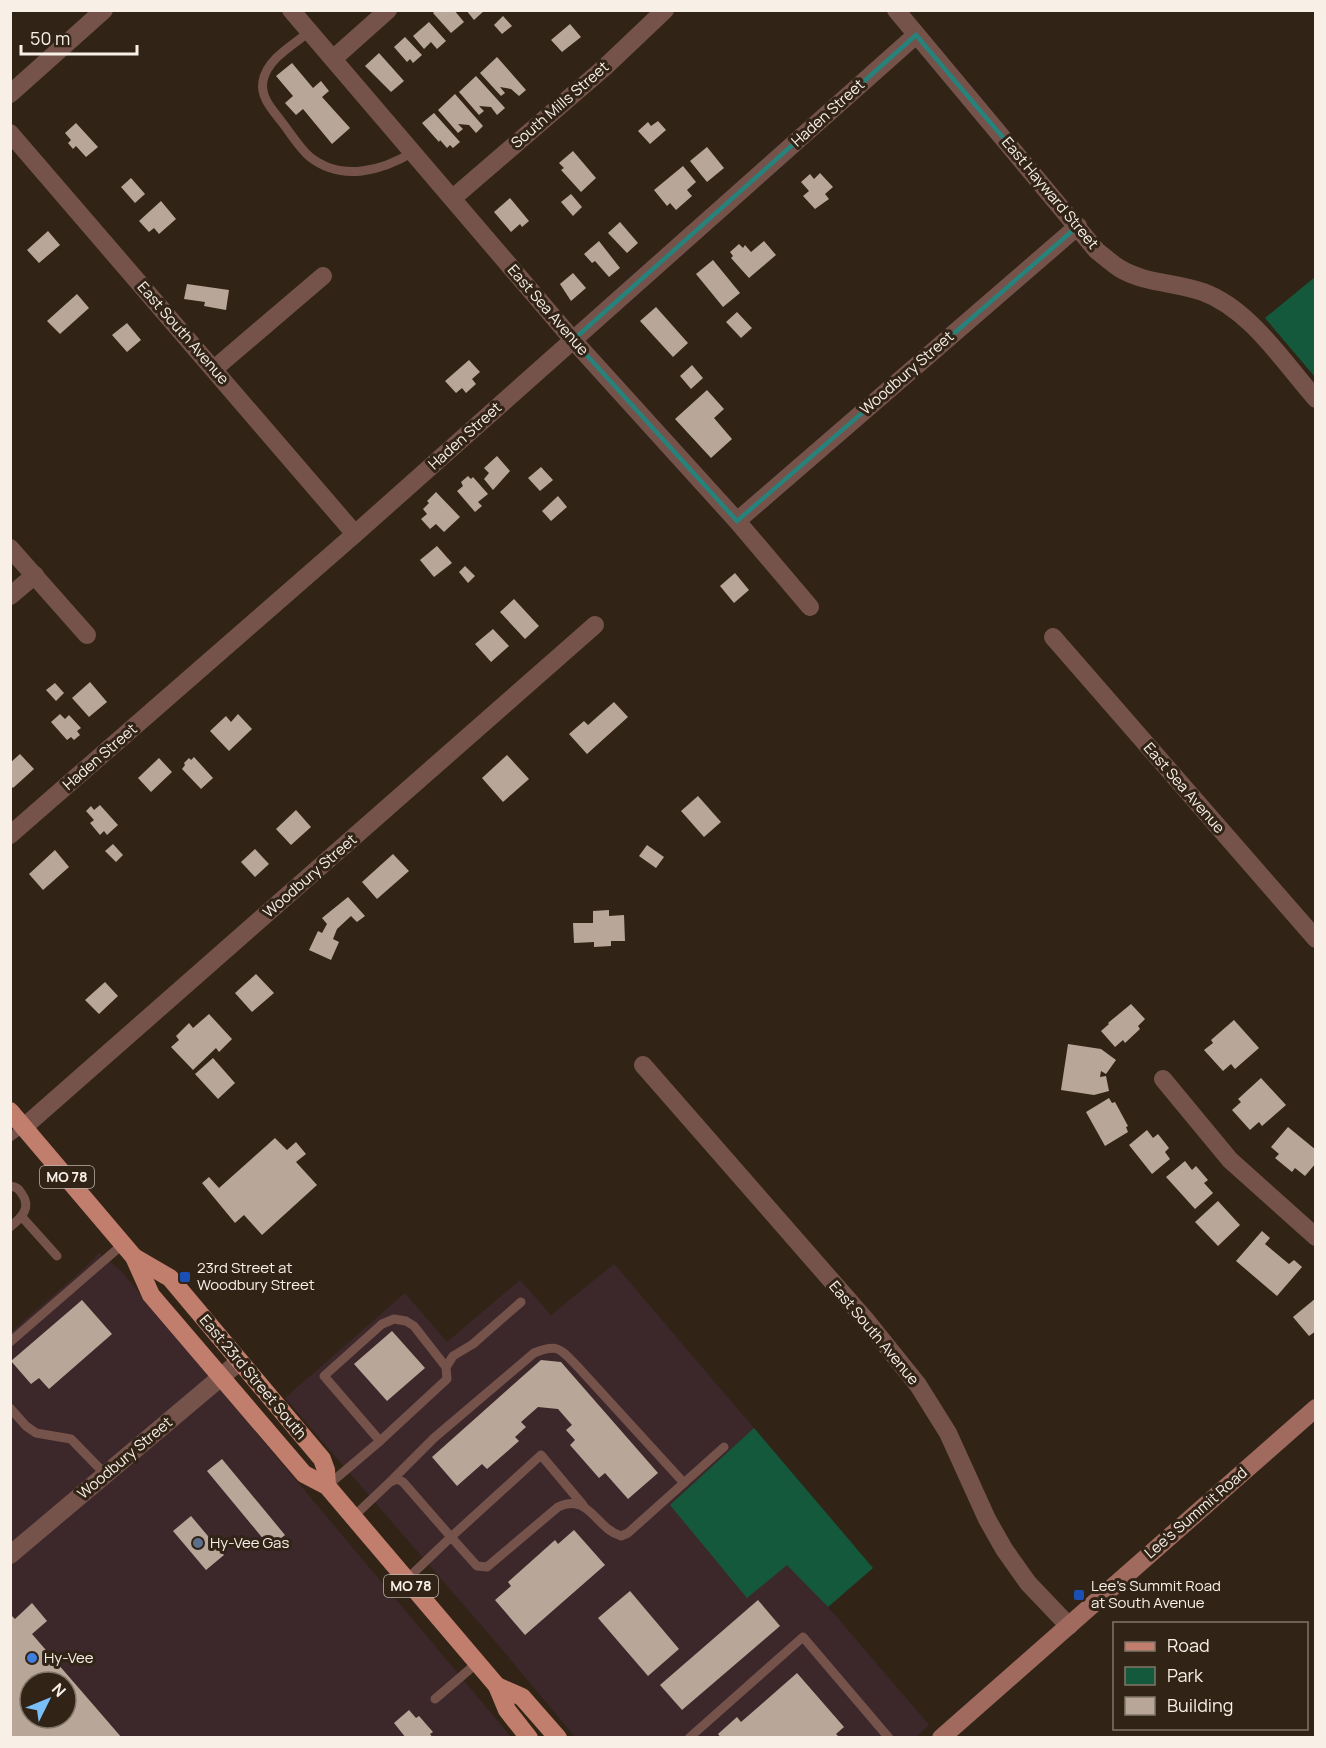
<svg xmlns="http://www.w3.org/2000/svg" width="1326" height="1748" font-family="Manrope,sans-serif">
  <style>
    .commercial { fill: #3c282b; fill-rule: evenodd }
    .green { fill: #15593c }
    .building { fill: #b8a798; fill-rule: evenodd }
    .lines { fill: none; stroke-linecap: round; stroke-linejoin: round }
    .lane { stroke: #75534b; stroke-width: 9 }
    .street { stroke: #75534b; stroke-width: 18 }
    .secondary { stroke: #a06b5e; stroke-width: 18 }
    .primary { stroke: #c17e6c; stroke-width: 18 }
    .marked { fill: none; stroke: #26827a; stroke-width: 4.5; stroke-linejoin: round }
    .transit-dot { fill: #1a4fb4; stroke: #312417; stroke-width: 2 }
    .service-dot { fill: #5c6f8a; stroke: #312417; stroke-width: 2 }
    .shop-dot { fill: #3f7fe0; stroke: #312417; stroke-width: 2 }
    .labels { text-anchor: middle; stroke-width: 6; stroke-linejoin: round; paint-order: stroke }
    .shield { fill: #312417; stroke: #bcb2a9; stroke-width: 1.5 }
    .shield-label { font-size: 14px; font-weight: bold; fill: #f8efe7 }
    .street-label { font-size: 15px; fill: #f8efe7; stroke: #312417 }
    .poi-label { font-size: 15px; fill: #f8efe7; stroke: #312417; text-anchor: start }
  </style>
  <rect width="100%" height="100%" fill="#312417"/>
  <g class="commercial">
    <path d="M99 1253 121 1271 511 1737H11L10 1333 85 1268ZM30 1682H66V1718H30Z"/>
    <polygon points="614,1264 754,1428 671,1505 787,1564 828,1607 929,1725 915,1738 575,1737 506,1654 285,1398 405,1293 447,1342 520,1280 551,1315"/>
  </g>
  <g class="green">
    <polygon points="1315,277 1315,377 1265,318"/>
    <polygon points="754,1428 873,1568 828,1607 787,1565 747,1598 670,1505"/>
  </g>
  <g class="building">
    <polygon points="436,10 454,10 464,22 451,33 433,13"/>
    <polygon points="466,10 485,10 474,20"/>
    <polygon points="503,16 512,26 502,34 494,25"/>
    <polygon points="429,22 446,41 437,49 431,42 424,49 413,36"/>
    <polygon points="570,24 581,37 562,52 551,40"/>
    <polygon points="405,37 422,55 413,63 410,59 407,62 394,47"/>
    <polygon points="379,53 404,81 391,92 365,66"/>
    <polygon points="497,57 526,90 519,96 511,89 500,87 505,93 501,96 480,73"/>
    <polygon points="292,63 313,88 321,81 329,91 322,97 350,128 332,144 303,109 296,115 285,103 293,96 276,76"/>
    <polygon points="476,76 505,108 497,115 491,107 479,106 484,111 479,115 459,92"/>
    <polygon points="455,94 483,126 476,133 469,125 458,124 463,129 458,133 438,110"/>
    <polygon points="434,113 460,142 453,148 450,145 447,148 440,140 439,142 422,123"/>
    <polygon points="658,121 666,130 650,144 638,131 648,122 651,126"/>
    <polygon points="76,123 98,147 86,157 76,146 73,149 68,143 71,140 65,133"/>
    <polygon points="707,147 724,168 707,182 690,161"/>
    <polygon points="573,151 596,178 581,192 561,170 564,168 559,163"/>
    <polygon points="683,166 696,182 687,190 692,196 676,210 670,203 667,206 654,190"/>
    <polygon points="820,173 833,187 825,194 829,199 815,209 803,196 809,191 801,182 810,174 814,179"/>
    <polygon points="131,178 145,194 135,203 121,187"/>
    <polygon points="571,194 582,207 573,216 561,202"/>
    <polygon points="510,198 529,221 522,227 520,224 511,232 494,212"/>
    <polygon points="161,201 176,219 159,234 154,228 149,232 139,221"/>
    <polygon points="620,222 638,243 627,253 608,233"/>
    <polygon points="48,231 60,245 39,263 27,250"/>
    <polygon points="599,241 620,268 609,277 595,261 592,263 584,254"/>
    <polygon points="764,241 776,255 749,278 731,258 733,256 730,252 739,244 743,248 745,245 751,252"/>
    <polygon points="713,260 740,293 723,307 696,274"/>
    <polygon points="573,273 586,288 571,301 560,284"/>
    <polygon points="187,284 229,290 226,310 204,306 205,302 184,299"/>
    <polygon points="77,294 89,308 60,334 47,321"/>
    <polygon points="656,307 688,343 673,357 640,321"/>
    <polygon points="737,312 752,328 741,338 726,322"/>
    <polygon points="127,323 141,340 127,352 112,335"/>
    <polygon points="469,360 480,372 472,379 476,384 466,393 462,388 456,393 445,381"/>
    <polygon points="692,365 703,378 691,389 680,376"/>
    <polygon points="707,390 724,409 714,418 732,439 711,458 675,419"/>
    <polygon points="497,456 510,471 493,490 484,479 489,473 484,468"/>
    <polygon points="541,467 553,480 540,491 528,478"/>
    <polygon points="468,476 471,479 473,477 488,494 478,502 482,506 475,512 457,491 463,486 461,482"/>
    <polygon points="436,492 460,517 444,532 436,524 430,529 421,519 427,514 423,509 429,503 427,501"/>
    <polygon points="558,496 567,507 551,521 542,511"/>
    <polygon points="437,546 452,563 434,577 420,560"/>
    <polygon points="465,566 475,576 468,583 459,572"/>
    <polygon points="735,573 749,590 734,603 720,586"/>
    <polygon points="514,599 539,626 525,639 500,612"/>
    <polygon points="493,629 509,646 491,662 475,644"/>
    <polygon points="90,682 107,702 89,717 72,698"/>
    <polygon points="55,683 64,693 56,701 46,690"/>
    <polygon points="614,702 628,717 587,754 569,734 584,721 588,725"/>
    <polygon points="60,714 65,719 69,715 81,728 77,731 80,735 74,740 71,737 67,740 51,722"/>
    <polygon points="238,714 252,729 229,751 210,731 226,716 231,722"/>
    <polygon points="20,754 34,769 13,788 10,784 10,763"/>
    <polygon points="507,755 529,779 503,802 482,778"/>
    <polygon points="194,757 213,778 201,789 182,769 185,765 184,763 189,758 191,760"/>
    <polygon points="159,758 172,772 151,792 138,778"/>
    <polygon points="698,796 721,822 704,837 681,811"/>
    <polygon points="100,805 118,825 107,835 104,831 100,835 90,823 94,820 86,811 91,806 94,810"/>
    <polygon points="296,810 311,827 291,845 276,829"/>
    <polygon points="113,844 123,855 116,862 105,851"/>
    <polygon points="647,845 664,857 656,868 639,856"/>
    <polygon points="255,849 269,864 255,877 241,862"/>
    <polygon points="55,850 69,867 43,890 29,874"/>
    <polygon points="393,854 409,871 377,899 362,882"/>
    <polygon points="348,897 365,916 357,922 351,916 337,929 333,939 339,942 331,960 309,950 318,931 322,933 327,924 322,918"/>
    <polygon points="609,910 609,916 624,915 625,941 611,941 611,946 594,947 594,942 574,943 573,923 593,923 593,911"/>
    <polygon points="256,974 274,993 252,1012 235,993"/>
    <polygon points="105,982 118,996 99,1014 85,1000"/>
    <polygon points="1131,1004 1145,1019 1138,1026 1140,1029 1125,1043 1123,1040 1115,1047 1101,1031 1109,1024 1108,1023"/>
    <polygon points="209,1014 232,1039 219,1052 216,1048 193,1070 171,1047 179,1040 176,1036 189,1023 193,1028"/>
    <polygon points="1234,1020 1259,1048 1235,1069 1231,1064 1223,1071 1204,1050 1213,1043 1211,1040"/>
    <polygon points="1068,1044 1101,1049 1116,1060 1106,1074 1101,1071 1100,1077 1106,1076 1109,1091 1094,1095 1061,1090"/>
    <polygon points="213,1058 235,1083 218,1099 195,1074"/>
    <polygon points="1261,1078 1286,1105 1262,1126 1259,1122 1250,1130 1232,1110 1241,1102 1238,1099"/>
    <polygon points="1109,1098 1112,1103 1115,1102 1128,1126 1126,1127 1128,1132 1105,1146 1086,1112"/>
    <polygon points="1288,1127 1316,1150 1316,1163 1305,1176 1295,1168 1292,1172 1275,1158 1279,1154 1271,1147"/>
    <polygon points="1147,1130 1153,1138 1158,1134 1169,1148 1165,1152 1170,1159 1152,1174 1129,1145"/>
    <polygon points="275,1138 287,1150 296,1142 306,1154 296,1162 317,1185 262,1235 244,1215 235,1223 202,1183 209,1177 219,1188"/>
    <polygon points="1185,1161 1192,1170 1196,1166 1208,1180 1204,1183 1213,1193 1195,1209 1166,1177"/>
    <polygon points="1218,1201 1240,1225 1218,1246 1195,1222"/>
    <polygon points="1262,1231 1270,1238 1265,1244 1289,1264 1294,1260 1302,1267 1277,1296 1236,1261"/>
    <polygon points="1316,1298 1316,1331 1309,1336 1293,1317"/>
    <polygon points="82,1300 112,1334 49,1389 39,1378 31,1384 11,1361"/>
    <polygon points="392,1331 425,1368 387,1401 354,1364"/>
    <polygon points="541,1360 561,1362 658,1473 628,1499 605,1473 599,1478 570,1445 575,1440 566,1430 572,1425 558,1409 538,1407 521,1422 526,1427 515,1437 519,1441 487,1469 482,1464 457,1486 432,1457"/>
    <polygon points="222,1459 285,1535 270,1547 207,1471"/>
    <polygon points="191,1516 224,1555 206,1570 173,1531"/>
    <polygon points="574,1530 605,1565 525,1635 495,1600 511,1586 508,1582 555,1540 558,1544"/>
    <polygon points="630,1591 679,1649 648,1676 598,1618"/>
    <polygon points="758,1600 780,1626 682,1710 660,1685"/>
    <path d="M32 1603 47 1621 32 1634 122 1738H10V1614L15 1619ZM30 1682H66V1718H30Z"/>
    <polygon points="797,1673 844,1727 836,1734 840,1738 721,1738 718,1734 737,1717 741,1722"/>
    <polygon points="409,1710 416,1718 419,1716 433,1732 430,1734 433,1738 406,1738 394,1723"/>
  </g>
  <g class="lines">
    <g class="lane">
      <path d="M309 32C293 45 267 59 263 81 260 97 272 109 281 121 290 132 299 148 310 157 342 182 382 171 413 152"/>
      <polyline points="10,1137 24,1127"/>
      <path d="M10 1186C17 1187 19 1189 22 1194 32 1208 21 1218 10 1227"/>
      <polyline points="22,1217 57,1256"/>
      <polyline points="10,1342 123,1244"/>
      <polyline points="10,1408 26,1426 36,1433 71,1439 106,1475"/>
      <polyline points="380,1441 447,1379 446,1367 453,1356 473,1344 521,1302"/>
      <path d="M390 1482 434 1438 534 1353C559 1343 560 1349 578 1367L684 1483"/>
      <polyline points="327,1486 380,1441 324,1376 382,1324 394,1319 406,1321 414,1326 446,1367"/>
      <polyline points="353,1517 390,1482 397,1479 403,1482 451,1537 541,1455 583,1505"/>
      <path d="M406 1580 451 1537 477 1566 487 1567 558 1507C589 1492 596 1529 621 1536L628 1533 724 1447"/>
      <polyline points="435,1699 477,1663"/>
      <polyline points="689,1738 803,1637 889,1738"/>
    </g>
    <g class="street">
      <polyline points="291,10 573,340 737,521 810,607"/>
      <path d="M896 10 1097 251C1104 256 1111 263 1119 268 1145 284 1176 282 1203 292 1250 309 1284 363 1316 399"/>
      <polyline points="333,59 388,10"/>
      <polyline points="10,94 104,10"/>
      <polyline points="10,133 355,534"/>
      <polyline points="453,198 605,67 665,10"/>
      <polyline points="214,369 323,276"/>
      <polyline points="737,521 1078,226"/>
      <polyline points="10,548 87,635"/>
      <polyline points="10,596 35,575"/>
      <polyline points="1053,637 1316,939"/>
      <polyline points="10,835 355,534 916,35"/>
      <polyline points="643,1065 865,1319 918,1385 948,1433 987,1519 1004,1549 1028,1583 1069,1626"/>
      <polyline points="1163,1079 1230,1160 1316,1237"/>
      <polyline points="24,1127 595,625"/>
      <polyline points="10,1555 240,1361"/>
    </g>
    <polyline class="secondary" points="941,1738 1316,1408"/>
    <g class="primary">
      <polyline points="10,1111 134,1257 151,1295 304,1474 327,1486 497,1686 507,1710 529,1738"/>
      <polyline points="134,1257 170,1278 322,1459 326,1470 327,1486"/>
      <polyline points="497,1686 522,1697 558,1738"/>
    </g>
  </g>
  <path class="marked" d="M916 35 1078 226 737 521 573 340Z"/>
  <g class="transit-dot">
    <rect x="179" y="1271" width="12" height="12" rx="3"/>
    <rect x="1073" y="1589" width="12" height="12" rx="3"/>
  </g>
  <circle class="service-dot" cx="198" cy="1543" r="6"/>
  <circle class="shop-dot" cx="32" cy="1658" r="6"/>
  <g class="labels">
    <g class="shield">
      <rect x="40" y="1166" width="54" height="22" rx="4.5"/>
      <rect x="384" y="1575" width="54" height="22" rx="4.5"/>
    </g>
    <g class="shield-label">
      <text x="67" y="1182">MO 78</text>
      <text x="411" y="1591">MO 78</text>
    </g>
    <g class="street-label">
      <text transform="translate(560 105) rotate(-41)" y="5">South Mills Street</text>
      <text transform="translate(828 113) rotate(-42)" y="5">Haden Street</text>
      <text transform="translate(1050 193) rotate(50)" y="5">East Hayward Street</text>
      <text transform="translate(548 310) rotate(49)" y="5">East Sea Avenue</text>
      <text transform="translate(183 333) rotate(49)" y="5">East South Avenue</text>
      <text transform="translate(907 373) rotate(-41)" y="5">Woodbury Street</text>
      <text transform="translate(465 436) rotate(-42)" y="5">Haden Street</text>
      <text transform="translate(100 757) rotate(-41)" y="5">Haden Street</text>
      <text transform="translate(1184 788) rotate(49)" y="5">East Sea Avenue</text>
      <text transform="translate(310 876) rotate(-41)" y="5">Woodbury Street</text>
      <text transform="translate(874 1333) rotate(50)" y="5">East South Avenue</text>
      <text transform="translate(253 1377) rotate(50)" y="5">East 23rd Street South</text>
      <text transform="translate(125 1458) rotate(-40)" y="5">Woodbury Street</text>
      <text transform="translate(1196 1513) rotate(-41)" y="5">Lee's Summit Road</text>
    </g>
    <g class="poi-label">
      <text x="197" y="1273">23rd Street at<tspan x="197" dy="17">Woodbury Street</tspan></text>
      <text x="210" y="1548">Hy-Vee Gas</text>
      <text x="1091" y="1591">Lee's Summit Road<tspan x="1091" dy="17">at South Avenue</tspan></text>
      <text x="44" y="1663">Hy-Vee</text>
    </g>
  </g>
  <rect width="1326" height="1748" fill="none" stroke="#f8efe7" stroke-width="24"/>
  <rect x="1113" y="1622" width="195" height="108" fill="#312417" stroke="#81756a" stroke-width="1.5"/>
  <rect x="1125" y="1642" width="30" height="9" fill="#c17e6c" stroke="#81756a" stroke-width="1.5"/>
  <text x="1167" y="1652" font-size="18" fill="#f8efe7">Road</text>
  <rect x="1125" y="1667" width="30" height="18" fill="#15593c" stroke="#81756a" stroke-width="1.5"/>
  <text x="1167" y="1682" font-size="18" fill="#f8efe7">Park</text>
  <rect x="1125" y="1697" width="30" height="18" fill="#b8a798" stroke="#81756a" stroke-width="1.5"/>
  <text x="1167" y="1712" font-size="18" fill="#f8efe7">Building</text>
  <g transform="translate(48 1700) rotate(47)"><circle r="28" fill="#312417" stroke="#81756a" stroke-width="1.5"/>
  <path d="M0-4.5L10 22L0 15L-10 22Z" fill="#7abff8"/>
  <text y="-9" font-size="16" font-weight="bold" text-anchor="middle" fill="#f8efe7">N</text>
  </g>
  <path d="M21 45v9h116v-9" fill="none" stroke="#f8efe7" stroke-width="3"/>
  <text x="30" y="45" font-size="18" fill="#f8efe7" stroke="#312417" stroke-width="4.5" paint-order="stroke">50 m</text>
</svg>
